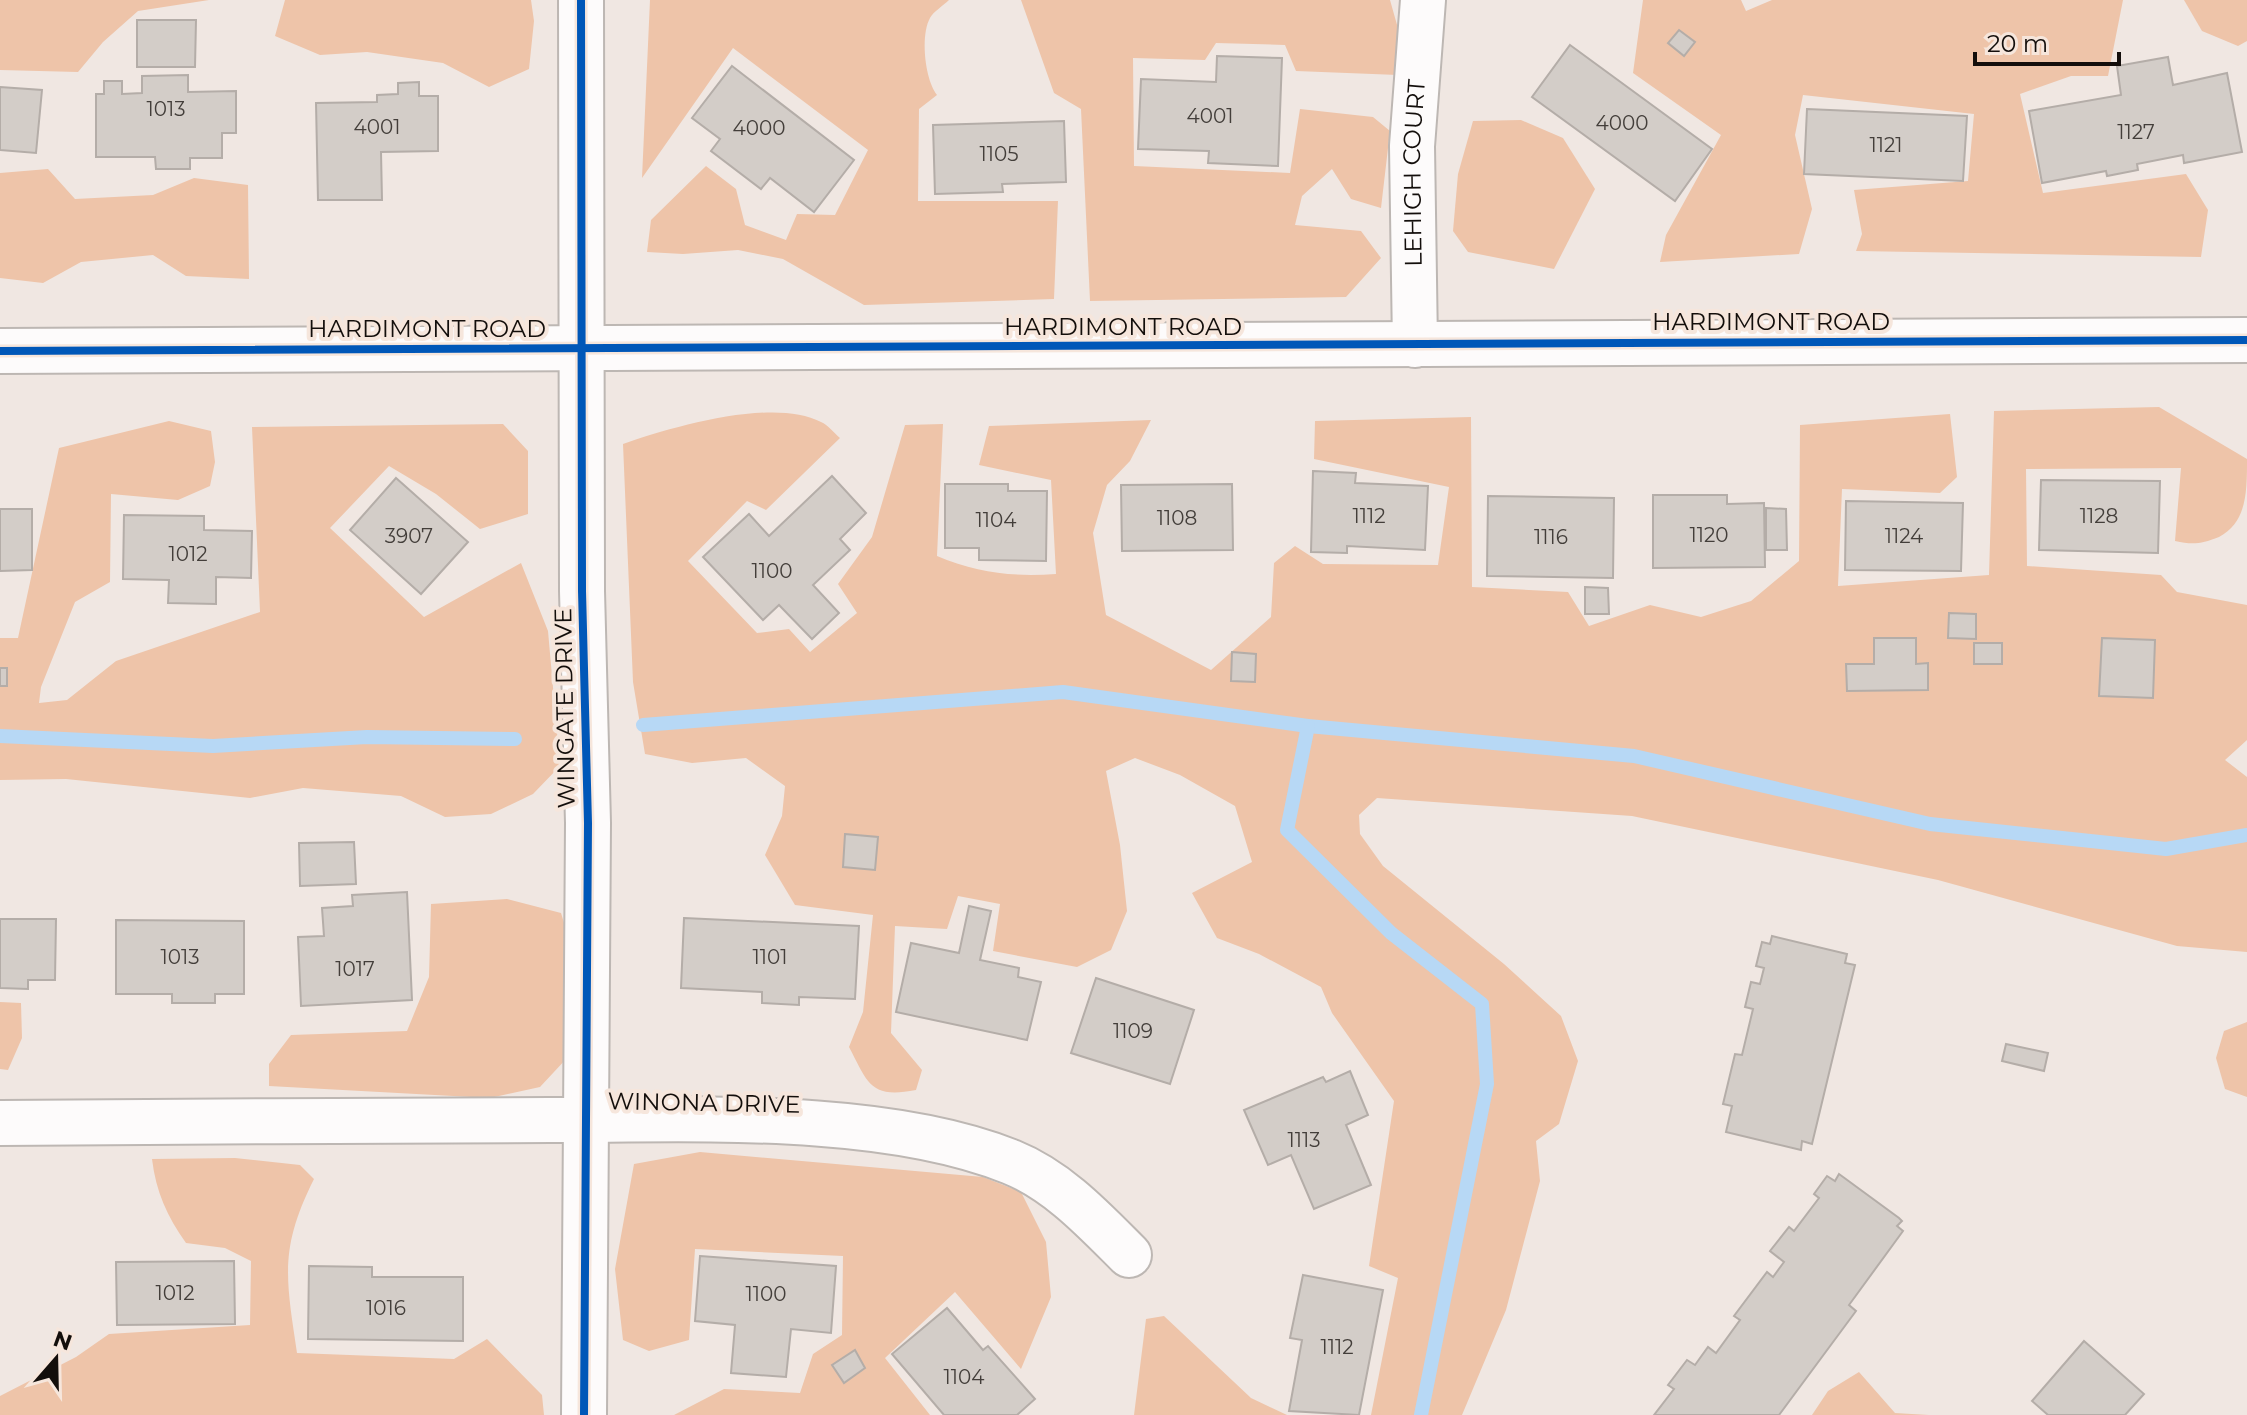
<svg xmlns="http://www.w3.org/2000/svg" width="2247" height="1415" font-family="Montserrat,sans-serif">
  <style>
    .forest { fill: #eec4a9 }
    .lines { fill: none; stroke-linecap: round; stroke-linejoin: round }
    .stream { stroke: #b7d8f5; stroke-width: 14 }
    .building { fill: #d3cdc8; stroke: #b4ada8; stroke-width: 2 }
    .minor-casing { stroke: #bdb7b3; stroke-width: 48 }
    .tertiary-casing { stroke: #bdb7b3; stroke-width: 48 }
    .minor { stroke: #fdfbfb; stroke-width: 44 }
    .tertiary { stroke: #fdfbfb; stroke-width: 44 }
    .cycleway-casing { stroke: #f6e6dc; stroke-width: 13 }
    .cycleway { stroke: #0057b8; stroke-width: 8 }
    .labels { text-anchor: middle; stroke-width: 8; stroke-linejoin: round; paint-order: stroke }
    .number-label { font-size: 20px; fill: #433e3a }
    .street-label { font-size: 24px; fill: #130e0b; stroke: #f6e6dc }
  </style>
  <rect width="100%" height="100%" fill="#f0e7e2"/>
  <g class="forest">
    <polygon points="0,0 209,0 138,11 103,42 78,72 0,70"/>
    <polygon points="285,0 531,0 534,21 529,69 489,87 443,63 367,52 320,55 275,36"/>
    <path d="M650 0H949C944 5 933 12 930 18 920 36 925 80 937 95L919 109 918 201H1058L1054 299 864 305 783 259 738 250 683 254 647 252 651 220 706 166 736 189 745 225 786 240 797 214 835 215 868 150 733 48 642 178Z"/>
    <polygon points="1021,0 1390,0 1401,39 1398,75 1296,71 1285,45 1216,43 1205,60 1133,58 1134,166 1290,173 1300,109 1373,117 1390,131 1381,208 1351,199 1332,169 1302,196 1295,225 1361,231 1381,258 1346,297 1090,301 1081,109 1054,93"/>
    <polygon points="1643,0 1741,0 1746,11 1772,0 2123,0 2108,76 2071,76 2020,94 2043,193 2186,174 2208,210 2201,257 1856,251 1862,234 1854,190 1968,181 1974,114 1803,95 1795,135 1812,209 1799,254 1660,262 1666,235 1721,135 1633,73"/>
    <polygon points="2184,0 2247,0 2247,41 2238,46 2202,31"/>
    <polygon points="1521,120 1563,138 1595,189 1554,269 1468,252 1453,231 1458,174 1473,121"/>
    <polygon points="48,169 75,199 153,195 194,178 248,185 249,279 186,276 153,255 81,262 43,283 0,278 0,173"/>
    <path d="M2159 407 2247 459C2247 492 2247 522 2219 537 2201 544 2193 545 2175 541L2181 468 2026 469 2027 566 2161 575 2177 592 2247 605V740L2225 760 2247 777V952L2177 946 1938 880 1632 816 1377 798 1359 815 1360 834 1383 866 1504 964 1561 1016 1578 1061 1559 1124 1536 1141 1540 1181 1506 1310 1462 1415H1371L1398 1278 1369 1266 1394 1101 1332 1013 1321 987 1259 954 1217 938 1192 893 1252 862 1235 806 1180 775 1135 758 1106 771 1120 845 1127 911 1111 950 1077 967 993 951 1000 904 958 896 947 929 895 926 891 1033 922 1070 916 1090C870 1099 868 1083 849 1047L863 1012 873 915 795 905 765 855 782 816 785 786 746 758 692 763 645 754 633 682 623 444C672 427 774 397 821 422 828 425 834 433 840 438L766 510 747 501 688 561 757 633 789 629 810 652 857 613 838 584 872 537 905 425 943 424 937 556C978 573 1012 577 1056 574L1051 480 979 465 989 426 1151 420 1130 461 1107 485 1093 533 1106 615 1211 670 1271 617 1274 563 1295 546 1323 564 1438 565 1449 487 1314 459 1315 421 1471 417 1472 587 1568 592 1589 626 1650 605 1701 617 1751 601 1799 561 1800 425 1950 414 1957 477 1940 493 1842 489 1838 586 1989 575 1994 411Z"/>
    <polygon points="169,421 211,431 215,462 210,486 178,500 111,494 110,582 75,602 41,687 39,703 67,700 116,661 260,612 252,427 503,424 528,451 528,514 480,529 436,494 389,466 330,528 424,617 521,563 548,631 560,766 533,794 491,814 445,817 401,796 303,788 250,798 66,779 0,780 0,638 18,638 59,448"/>
    <polygon points="507,899 561,913 577,965 567,1058 540,1087 490,1098 269,1086 269,1064 291,1035 407,1031 429,977 431,904"/>
    <polygon points="0,1002 21,1003 22,1038 8,1070 0,1069"/>
    <polygon points="2247,1022 2247,1097 2225,1089 2216,1058 2224,1031"/>
    <polygon points="700,1152 983,1177 1021,1192 1046,1242 1051,1297 1021,1369 955,1292 885,1358 930,1415 674,1415 724,1389 800,1393 813,1354 842,1335 843,1256 695,1249 689,1340 649,1351 623,1340 615,1269 634,1164"/>
    <path d="M235 1158 300 1165 314 1179C279 1249 286 1278 297 1353L454 1359 487 1339 542 1395 544 1415H0V1396L76 1357 109 1334 250 1325 251 1261 225 1248 186 1243C167 1216 156 1192 152 1159Z"/>
    <polygon points="1164,1316 1251,1398 1287,1415 1134,1415 1146,1319"/>
    <polygon points="1859,1372 1895,1413 1929,1415 1812,1415 1828,1391"/>
  </g>
  <g class="lines">
    <g class="stream">
      <polyline points="643,725 1063,692 1308,726 1634,756 1930,824 2166,849 2247,835"/>
      <polyline points="1308,726 1287,830 1391,933 1482,1004 1487,1084 1421,1415"/>
      <polyline points="0,736 213,746 367,737 515,739"/>
    </g>
  </g>
  <g class="building">
    <polygon points="137,20 196,20 195,67 137,67"/>
    <polygon points="1679,30 1695,42 1684,56 1668,43"/>
    <polygon points="1570,45 1712,149 1675,201 1532,97"/>
    <polygon points="1217,56 1282,58 1278,166 1208,163 1209,151 1138,149 1141,79 1216,82"/>
    <polygon points="2168,57 2173,85 2227,73 2242,152 2184,163 2183,155 2137,164 2138,170 2107,176 2106,171 2042,183 2029,111 2121,95 2117,66"/>
    <polygon points="732,66 854,160 814,212 770,178 761,189 711,151 720,139 692,118"/>
    <polygon points="188,75 188,92 236,91 236,133 222,133 222,158 190,158 190,169 156,169 155,157 96,157 96,94 104,94 104,81 122,81 122,94 142,93 142,76"/>
    <polygon points="419,82 419,96 438,96 438,151 381,152 382,200 318,200 316,103 377,102 377,95 398,94 398,83"/>
    <polygon points="0,87 42,90 36,153 0,150"/>
    <polygon points="1807,109 1967,116 1963,181 1804,174"/>
    <polygon points="1064,121 1066,182 1002,184 1003,192 935,194 933,125"/>
    <polygon points="1313,471 1356,473 1355,483 1428,486 1425,550 1347,546 1347,553 1311,552"/>
    <polygon points="832,476 866,513 840,539 850,550 813,585 839,613 812,639 779,605 763,620 703,557 749,514 769,536"/>
    <polygon points="396,478 468,542 421,594 350,530"/>
    <polygon points="2041,480 2160,481 2158,553 2039,550"/>
    <polygon points="945,484 1008,484 1008,491 1047,491 1046,561 979,560 979,548 945,548"/>
    <polygon points="1232,484 1233,550 1122,551 1121,485"/>
    <polygon points="1653,495 1727,495 1727,504 1764,503 1765,567 1653,568"/>
    <polygon points="1488,496 1614,498 1613,578 1487,576"/>
    <polygon points="1846,501 1963,503 1961,571 1845,570"/>
    <polygon points="1766,508 1786,509 1787,550 1766,550"/>
    <polygon points="0,509 32,509 32,570 0,571"/>
    <polygon points="124,515 204,516 204,530 252,531 251,578 216,577 216,604 168,603 169,580 123,579"/>
    <polygon points="1585,587 1608,588 1609,614 1585,614"/>
    <polygon points="1949,613 1976,614 1976,639 1948,638"/>
    <polygon points="1874,638 1916,638 1916,664 1928,663 1928,690 1847,691 1846,664 1874,664"/>
    <polygon points="2102,638 2155,640 2153,698 2099,696"/>
    <rect x="1974" y="643" width="28" height="21"/>
    <polygon points="1232,652 1256,654 1255,682 1231,681"/>
    <rect x="0" y="668" width="7" height="18"/>
    <polygon points="845,834 878,837 875,870 843,867"/>
    <polygon points="354,842 356,884 300,886 299,843"/>
    <polygon points="407,892 412,1000 301,1006 298,937 324,936 322,908 353,906 352,895"/>
    <polygon points="969,906 991,911 980,960 1019,968 1018,977 1041,982 1027,1040 896,1012 911,943 959,953"/>
    <polygon points="684,918 859,926 855,999 799,997 799,1005 762,1003 762,992 681,988"/>
    <polygon points="0,919 56,919 55,980 28,980 28,989 0,988"/>
    <polygon points="116,920 244,921 244,994 215,994 215,1003 172,1003 172,994 116,994"/>
    <polygon points="1772,936 1847,954 1845,963 1855,965 1812,1144 1802,1141 1801,1150 1726,1132 1732,1106 1723,1104 1735,1054 1742,1055 1753,1009 1745,1007 1751,982 1760,984 1764,968 1756,966 1762,942 1770,944"/>
    <polygon points="1096,978 1194,1010 1170,1084 1071,1053"/>
    <polygon points="2006,1044 2048,1053 2044,1071 2002,1061"/>
    <polygon points="1350,1071 1368,1115 1346,1125 1371,1185 1314,1209 1291,1155 1268,1165 1244,1110 1323,1077 1326,1082"/>
    <polygon points="1839,1174 1899,1218 1902,1221 1897,1226 1903,1231 1849,1305 1856,1311 1779,1415 1654,1415 1674,1389 1668,1385 1687,1360 1695,1365 1708,1347 1716,1353 1740,1320 1734,1316 1767,1272 1773,1277 1784,1262 1770,1251 1789,1227 1794,1231 1819,1198 1814,1194 1827,1176 1835,1181"/>
    <polygon points="700,1256 836,1266 831,1333 791,1329 786,1377 731,1373 735,1325 695,1321"/>
    <polygon points="234,1261 235,1324 117,1325 116,1262"/>
    <polygon points="309,1266 372,1267 372,1277 463,1277 463,1341 308,1339"/>
    <polygon points="1303,1275 1383,1290 1359,1415 1289,1411 1302,1340 1290,1338"/>
    <polygon points="947,1308 983,1350 988,1346 1035,1399 1017,1415 944,1415 892,1354"/>
    <polygon points="2084,1341 2144,1394 2125,1415 2048,1415 2032,1401"/>
    <polygon points="855,1350 865,1368 844,1383 832,1365"/>
  </g>
  <g class="lines">
    <defs>
      <g id="minor">
        <polyline points="581,0 582,591 588,823 584,1415"/>
        <path id="s1" d="M1415 345 1412 146 1423 0"/>
        <path d="M0 1123C183 1121 367 1121 550 1120 689 1120 882 1110 1011 1162 1058 1181 1094 1220 1129 1255"/>
      </g>
      <polyline id="tertiary" points="0,351 2247,340"/>
    </defs>
    <use href="#minor" class="minor-casing"/>
    <use href="#tertiary" class="tertiary-casing"/>
    <use href="#minor" class="minor"/>
    <use href="#tertiary" class="tertiary"/>
    <defs>
      <g id="cycleway">
        <polyline points="581,0 582,591 588,823 584,1415"/>
        <polyline points="0,351 2247,340"/>
      </g>
    </defs>
    <use href="#cycleway" class="cycleway-casing"/>
    <use href="#cycleway" class="cycleway"/>
  </g>
  <g class="labels">
    <g class="number-label">
      <text x="166" y="116">1013</text>
      <text x="1210" y="123">4001</text>
      <text x="1622" y="130">4000</text>
      <text x="377" y="134">4001</text>
      <text x="759" y="135">4000</text>
      <text x="2136" y="139">1127</text>
      <text x="1886" y="152">1121</text>
      <text x="999" y="161">1105</text>
      <text x="1369" y="523">1112</text>
      <text x="2099" y="523">1128</text>
      <text x="1177" y="525">1108</text>
      <text x="996" y="527">1104</text>
      <text x="1709" y="542">1120</text>
      <text x="409" y="543">3907</text>
      <text x="1904" y="543">1124</text>
      <text x="1551" y="544">1116</text>
      <text x="188" y="561">1012</text>
      <text x="772" y="578">1100</text>
      <text x="180" y="964">1013</text>
      <text x="770" y="964">1101</text>
      <text x="355" y="976">1017</text>
      <text x="1133" y="1038">1109</text>
      <text x="1304" y="1147">1113</text>
      <text x="175" y="1300">1012</text>
      <text x="766" y="1301">1100</text>
      <text x="386" y="1315">1016</text>
      <text x="1337" y="1354">1112</text>
      <text x="964" y="1384">1104</text>
    </g>
    <g class="street-label">
      <text dy="8" stroke="none"><textPath href="#s1" startOffset="172">LEHIGH COURT</textPath></text>
      <text x="1771" y="330">HARDIMONT ROAD</text>
      <text x="1123" y="335">HARDIMONT ROAD</text>
      <text x="427" y="337">HARDIMONT ROAD</text>
      <text transform="translate(565 708) rotate(-91)" y="8">WINGATE DRIVE</text>
      <text transform="translate(704 1103) rotate(1)" y="8">WINONA DRIVE</text>
    </g>
  </g>
  <g transform="translate(56 1359) rotate(20)" stroke="#f6e6dc" stroke-width="6" paint-order="stroke">
  <path d="M0-6L14 30L0 20L-14 30Z" fill="#130e0b"/>
  <text y="-12" font-size="22" font-weight="bold" text-anchor="middle" fill="#130e0b">N</text>
  </g>
  <path d="M1975 52v12h144v-12" fill="none" stroke="#130e0b" stroke-width="4"/>
  <text x="1987" y="52" font-size="24" fill="#130e0b" stroke="#f6e6dc" stroke-width="6" paint-order="stroke">20 m</text>
</svg>
